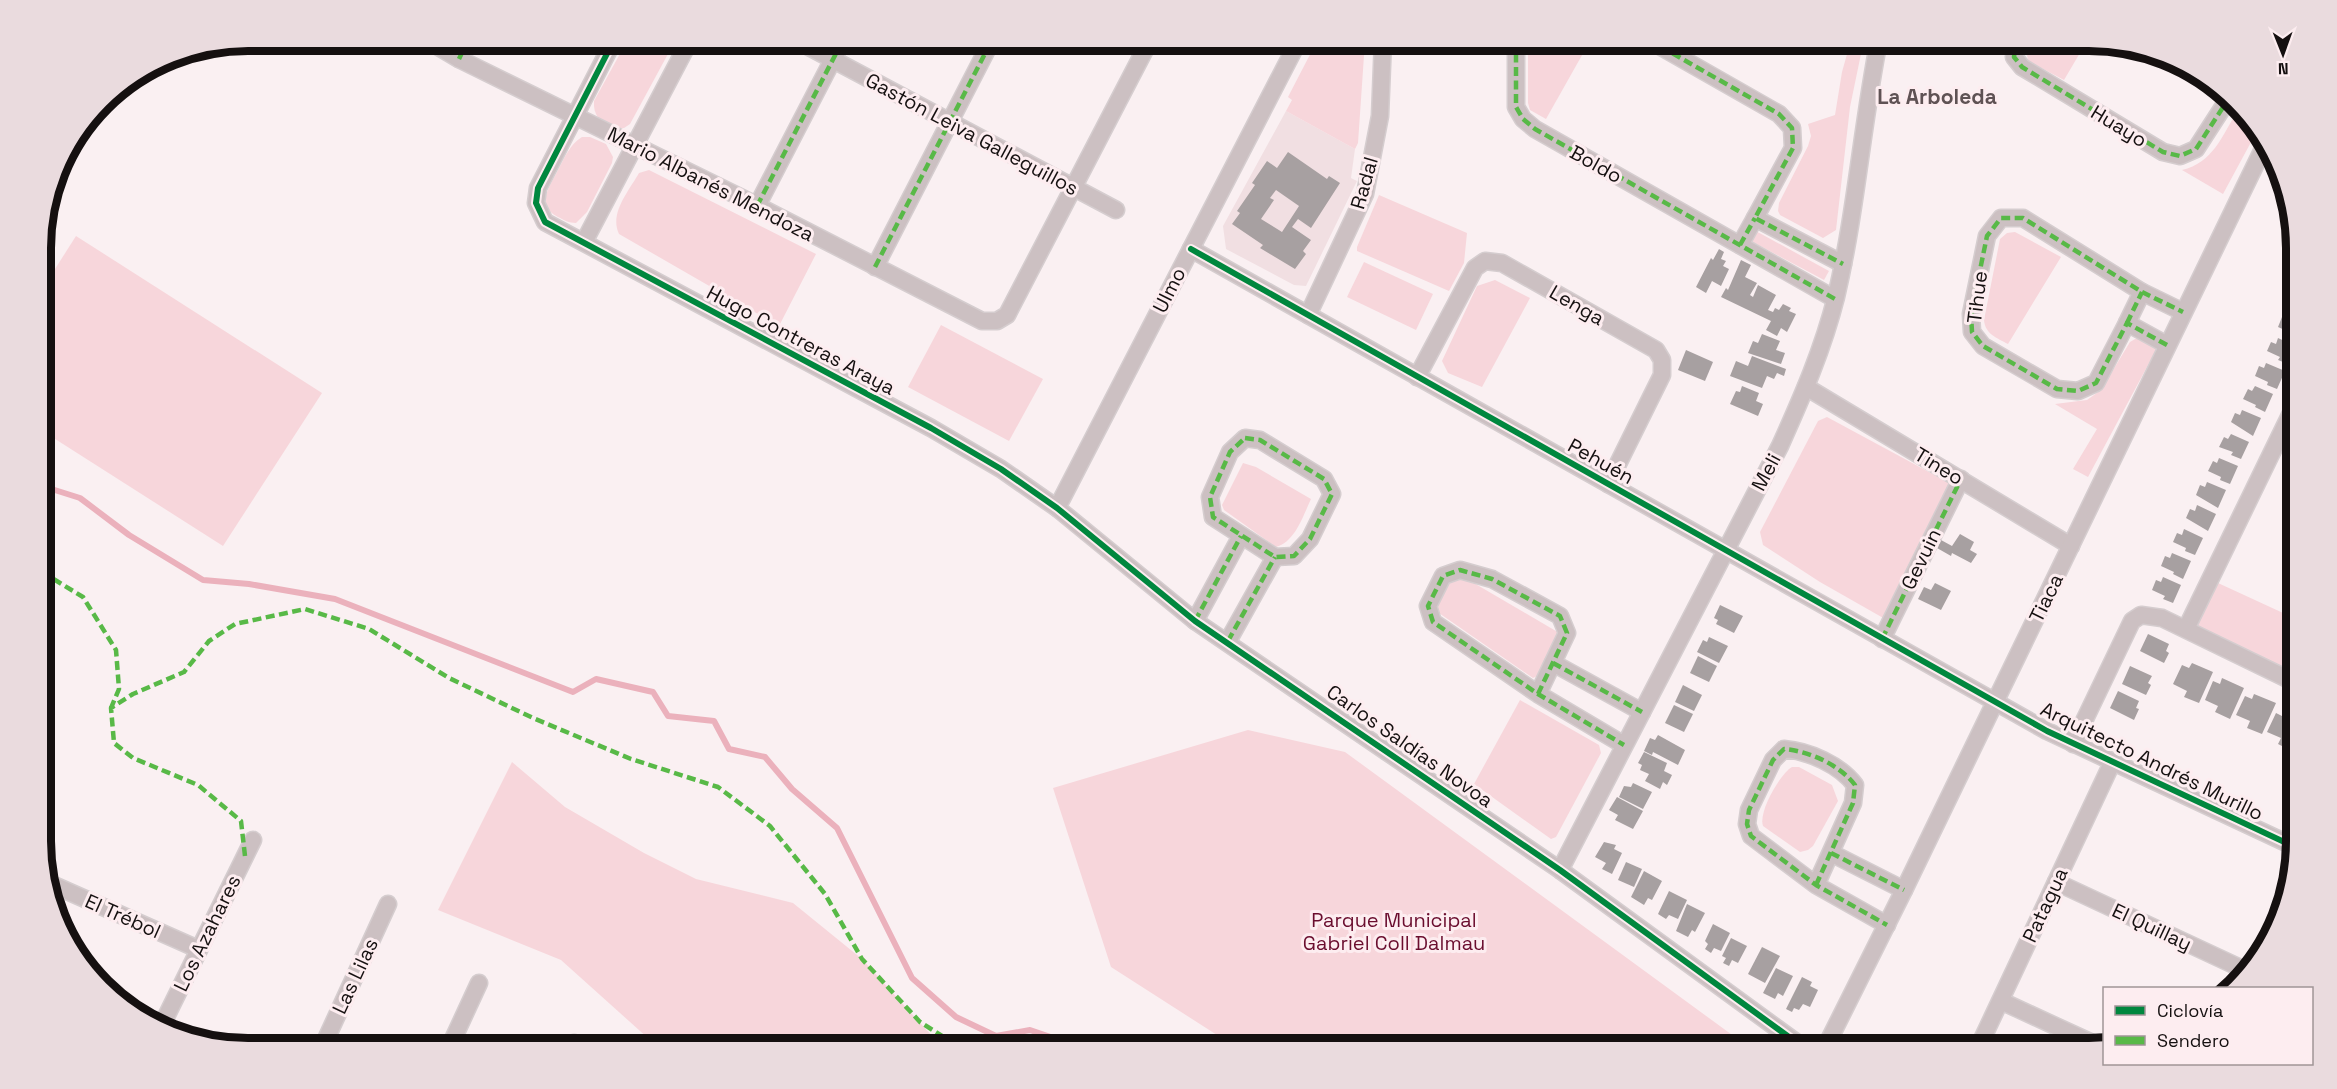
<svg xmlns="http://www.w3.org/2000/svg" width="2337" height="1089" font-family="'Space Grotesk',sans-serif">
  <style>
    .built { fill: #f1dfe2 }
    .green { fill: #f7d6db }
    .lines { fill: none; stroke-linecap: round; stroke-linejoin: round }
    .stream { stroke: #ebb1bc; stroke-width: 6 }
    .building { fill: #a7a0a1; fill-rule: evenodd }
    .street-casing { stroke: #d5cdcf; stroke-width: 19 }
    .street { stroke: #ccc0c2; stroke-width: 16 }
    .quiet { stroke: #58b947; stroke-width: 4.5; stroke-dasharray: 9 4.5; stroke-linecap: butt }
    .cycleway-casing { stroke: #fdedf0; stroke-width: 10 }
    .cycleway { stroke: #00873e; stroke-width: 6 }
    .labels { text-anchor: middle; stroke-width: 6; stroke-linejoin: round; paint-order: stroke }
    .street-label { font-size: 20px; fill: #151010; stroke: #fdedf0 }
    .park-label { font-size: 20px; fill: #6a0d2e; stroke: #fdedf0 }
    .neighbourhood-label { font-size: 21px; font-weight: bold; fill: #5f5254; stroke: #fdedf0 }
    .rim { fill: none; stroke: #151010; stroke-width: 8 }
  </style>
  <rect width="100%" height="100%" fill="#faf0f2"/>
  <polygon class="built" points="1286,111 1355,149 1351,178 1357,181 1306,286 1294,285 1226,249 1223,226"/>
  <g class="green">
    <polygon points="1851,40 1863,41 1862,49 1850,107 1836,230 1823,238 1780,215 1778,211 1779,203 1808,146 1811,136 1808,124 1835,115 1842,72"/>
    <path d="M627 41H675L630 124 624 128 610 129C600 121 593 115 594 101Z"/>
    <polygon points="1317,41 1365,41 1358,143 1355,149 1286,111 1292,100 1288,97"/>
    <polygon points="1528,41 1590,41 1546,119 1530,110 1528,103"/>
    <polygon points="2028,41 2028,40 2087,41 2064,80 2028,61 2026,48"/>
    <path d="M2238 110 2254 122 2257 131 2223 194 2182 170C2213 163 2222 136 2238 110Z"/>
    <path d="M582 137H590L606 144 613 157 612 163 587 212 576 223C569 223 564 220 558 217 536 206 548 189 557 172 564 159 569 145 582 137Z"/>
    <path d="M649 170 816 254 779 326 619 234C609 213 629 191 639 173Z"/>
    <polygon points="1379,195 1467,233 1464,263 1449,291 1357,251 1357,247"/>
    <polygon points="1754,230 1829,271 1824,280 1749,240"/>
    <path d="M2015 232 2061 257 2008 344C1997 338 1985 334 1984 320L2000 239 2007 233Z"/>
    <polygon points="76,236 322,393 223,546 41,430 41,291"/>
    <polygon points="1364,262 1433,294 1416,330 1347,297"/>
    <polygon points="1495,280 1530,298 1482,387 1448,373 1442,361 1477,286"/>
    <polygon points="941,325 1043,379 1009,441 908,387"/>
    <path d="M2135 339C2146 339 2151 341 2156 350L2088 477 2073 469 2097 429 2055 404 2087 400 2101 390 2130 342Z"/>
    <polygon points="1827,417 1953,485 1885,619 1820,582 1763,545 1760,532 1818,421"/>
    <path d="M1243 463 1256 467 1311 499C1303 516 1295 542 1276 547L1224 510 1222 505Z"/>
    <polygon points="1454,575 1467,579 1561,634 1544,673 1533,678 1436,611 1447,581"/>
    <polygon points="2218,583 2296,619 2296,676 2194,629"/>
    <polygon points="1520,700 1599,745 1601,753 1556,837 1551,839 1474,784"/>
    <polygon points="1248,730 1345,752 1750,1048 1211,1048 1217,1035 1111,967 1053,788"/>
    <polygon points="512,762 565,807 644,853 696,879 793,903 862,959 943,1048 659,1048 561,960 438,910"/>
    <path d="M1792 767H1799L1832 785 1838 801 1813 846 1808 850 1800 852 1763 826C1758 812 1780 774 1792 767Z"/>
  </g>
  <g class="lines">
    <polyline class="stream" points="42,486 80,498 129,535 203,580 249,584 335,599 573,692 596,679 653,692 668,716 714,721 729,749 765,757 792,789 837,828 912,978 956,1017 996,1036 1030,1030 1083,1048"/>
  </g>
  <g class="building">
    <path d="M1288 152 1327 179 1329 176 1340 183 1311 228 1298 219 1292 227 1311 240 1303 251 1306 254 1295 269 1260 248 1263 245 1232 224 1240 213 1237 211 1255 185 1252 183 1267 161 1277 168ZM1276 190 1299 206 1282 232 1261 219 1274 200 1270 198Z"/>
    <polygon points="1719,249 1724,252 1721,259 1726,261 1723,266 1729,269 1721,286 1712,281 1706,293 1696,287 1711,258 1713,260"/>
    <polygon points="1741,260 1751,265 1745,277 1757,283 1750,295 1753,297 1758,285 1776,295 1768,310 1773,312 1775,308 1779,310 1783,304 1791,308 1789,311 1796,314 1787,332 1781,328 1777,336 1766,330 1771,321 1721,297 1726,288 1728,290"/>
    <polygon points="2289,314 2295,316 2295,338 2290,335 2291,333 2278,327 2282,317 2287,319"/>
    <polygon points="1762,334 1780,341 1776,350 1785,353 1781,364 1748,353 1753,341 1758,343"/>
    <polygon points="2278,338 2295,346 2288,364 2278,360 2280,357 2267,351 2271,342 2276,344"/>
    <polygon points="1686,350 1713,362 1705,381 1678,370"/>
    <polygon points="1752,356 1786,369 1784,376 1777,373 1774,379 1767,376 1762,388 1730,376 1736,361 1748,366"/>
    <polygon points="2266,363 2285,371 2277,389 2267,385 2268,382 2255,376 2259,366 2264,368"/>
    <polygon points="1742,386 1759,393 1756,401 1763,404 1758,416 1730,404 1736,391 1740,392"/>
    <polygon points="2255,386 2273,394 2265,412 2255,407 2256,405 2243,399 2248,389 2252,391"/>
    <polygon points="2242,410 2261,418 2253,436 2231,422 2235,413 2240,415"/>
    <polygon points="2231,434 2249,442 2241,459 2231,455 2233,452 2219,447 2224,437 2228,439"/>
    <polygon points="2219,458 2238,466 2230,484 2220,480 2221,477 2208,471 2213,461 2217,463"/>
    <polygon points="2207,482 2226,490 2218,508 2196,495 2200,485 2205,487"/>
    <polygon points="2197,505 2216,514 2208,531 2186,518 2190,509 2195,511"/>
    <polygon points="2184,529 2203,538 2195,555 2185,551 2186,548 2173,542 2177,533 2182,535"/>
    <polygon points="1960,534 1974,542 1970,550 1977,554 1971,563 1952,553 1951,556 1937,548 1941,540 1952,546"/>
    <polygon points="2172,553 2191,561 2183,579 2173,574 2174,572 2161,566 2165,556 2170,558"/>
    <polygon points="2163,577 2181,585 2173,603 2163,599 2165,596 2152,590 2156,580 2161,582"/>
    <polygon points="1935,583 1951,591 1941,610 1918,599 1924,587 1931,590"/>
    <polygon points="1720,605 1743,616 1734,633 1716,624 1718,620 1714,618"/>
    <polygon points="2148,634 2169,644 2166,651 2169,653 2164,663 2140,651"/>
    <polygon points="1709,637 1728,646 1719,663 1697,652 1703,640 1707,642"/>
    <polygon points="1698,656 1717,666 1709,682 1690,673"/>
    <polygon points="2192,663 2213,672 2199,703 2184,697 2187,691 2173,684 2182,665 2189,668"/>
    <polygon points="2130,666 2152,676 2148,683 2151,685 2146,695 2122,684"/>
    <polygon points="2222,678 2244,688 2230,719 2215,712 2218,706 2205,700 2213,681 2220,684"/>
    <polygon points="1683,685 1702,695 1694,711 1675,702"/>
    <polygon points="2118,691 2139,701 2136,708 2139,709 2134,720 2110,708"/>
    <polygon points="2254,694 2276,703 2262,734 2247,728 2250,721 2236,715 2245,696 2252,699"/>
    <polygon points="1674,705 1693,714 1684,732 1665,723"/>
    <polygon points="2285,711 2296,716 2296,743 2292,751 2278,744 2281,738 2267,732 2276,713 2282,716"/>
    <polygon points="1658,735 1685,750 1678,765 1653,752 1652,755 1644,751 1650,738 1655,740"/>
    <polygon points="1644,752 1667,763 1664,771 1672,775 1667,785 1663,782 1660,789 1645,781 1649,774 1640,770 1642,765 1638,763"/>
    <polygon points="1633,783 1652,792 1643,809 1619,797 1624,786 1631,787"/>
    <polygon points="1617,797 1643,811 1633,829 1615,820 1618,815 1609,810"/>
    <polygon points="1604,842 1616,845 1614,849 1622,853 1612,874 1602,869 1606,863 1595,857"/>
    <polygon points="1626,862 1642,869 1634,887 1618,880"/>
    <polygon points="1644,871 1662,881 1652,900 1648,898 1644,905 1631,897"/>
    <polygon points="1669,891 1687,900 1678,919 1669,915 1666,919 1658,914"/>
    <polygon points="1687,904 1705,913 1695,932 1692,930 1688,937 1676,931"/>
    <polygon points="1713,924 1730,933 1721,951 1714,948 1711,953 1705,949 1708,944 1705,941"/>
    <polygon points="1731,938 1747,946 1738,963 1732,960 1729,966 1723,963 1726,958 1722,956"/>
    <polygon points="1762,947 1780,956 1765,983 1748,974"/>
    <polygon points="1776,968 1793,976 1783,996 1778,993 1775,999 1763,993"/>
    <polygon points="1802,977 1812,982 1810,986 1818,990 1810,1007 1803,1004 1799,1010 1794,1008 1792,1012 1786,1009"/>
  </g>
  <g class="lines">
    <defs>
      <g id="street">
        <polyline points="427,40 459,59 744,199 982,321 997,321 1007,315 1150,40"/>
        <polyline points="614,40 538,188 536,203 545,222 931,428 1001,469 1057,508 1195,621 1560,870 1804,1048"/>
        <polyline points="796,40 1116,210"/>
        <polyline points="1516,40 1516,107 1523,119 1535,129 1835,299"/>
        <polyline points="1649,40 1779,114 1792,128 1793,148 1755,218 1843,264"/>
        <polyline points="2016,40 2014,57 2022,67 2163,152 2180,156 2196,149 2227,101"/>
        <polyline points="459,59 468,40"/>
        <polyline points="757,206 843,40"/>
        <polyline points="584,242 690,40"/>
        <polyline points="1740,245 1755,218"/>
        <polyline points="1191,249 2047,731 2295,847"/>
        <polyline points="875,267 992,40"/>
        <polyline points="1308,315 1365,194 1380,116 1383,40"/>
        <polyline points="2127,323 2142,292"/>
        <polyline points="2167,345 2127,323 2096,383 2078,391 2057,389 1983,346 1972,332 1971,314 1987,236 2001,218 2023,218 2142,292 2183,312"/>
        <polyline points="1417,377 1475,268 1485,261 1502,263 1656,350 1662,360 1662,375 1608,484"/>
        <polyline points="1806,387 2071,546"/>
        <polygon points="1245,438 1260,440 1324,479 1332,494 1310,539 1294,556 1275,557 1213,517 1210,497 1230,452"/>
        <polyline points="1057,508 1299,40"/>
        <polyline points="1195,621 1241,536"/>
        <polyline points="2186,629 2295,405"/>
        <polyline points="1882,639 1961,479"/>
        <polyline points="1228,641 1275,557"/>
        <polyline points="1553,663 1642,712"/>
        <polyline points="1538,694 1567,633 1560,616 1492,579 1460,570 1443,576 1428,606 1433,622 1538,694 1624,745"/>
        <polyline points="2073,744 2132,621 2141,615 2162,618 2296,683"/>
        <polyline points="1831,853 1904,890"/>
        <path d="M1560 870 1780 446C1802 397 1823 349 1836 297 1856 212 1862 125 1879 40"/>
        <polyline points="2056,882 2249,972"/>
        <polyline points="49,883 198,949"/>
        <path d="M1816 885 1853 803 1855 785C1840 765 1809 751 1784 749L1773 760 1749 810 1747 824 1751 836 1816 885 1887 925"/>
        <polyline points="2001,1001 2103,1048"/>
        <polyline points="161,1027 253,840"/>
        <polyline points="322,1048 388,904"/>
        <polyline points="449,1048 479,983"/>
        <polyline points="571,1048 574,1043"/>
        <polyline points="1825,1048 1904,890 2264,147"/>
        <polyline points="1978,1048 2112,763"/>
      </g>
    </defs>
    <use href="#street" class="street-casing"/>
    <use href="#street" class="street"/>
    <g class="quiet">
      <polyline points="1516,40 1516,107 1523,119 1535,129 1835,299"/>
      <polyline points="1649,40 1779,114 1792,128 1793,148 1755,218 1843,264"/>
      <polyline points="2016,40 2014,57 2022,67 2163,152 2180,156 2196,149 2227,101"/>
      <polyline points="459,59 468,40"/>
      <polyline points="757,206 843,40"/>
      <polyline points="1740,245 1755,218"/>
      <polyline points="875,267 992,40"/>
      <polyline points="2127,323 2142,292"/>
      <polyline points="2167,345 2127,323 2096,383 2078,391 2057,389 1983,346 1972,332 1971,314 1987,236 2001,218 2023,218 2142,292 2183,312"/>
      <polygon points="1245,438 1260,440 1324,479 1332,494 1310,539 1294,556 1275,557 1213,517 1210,497 1230,452"/>
      <polyline points="42,572 83,597 116,650 119,689 111,708"/>
      <polyline points="1195,621 1241,536"/>
      <polyline points="1882,639 1961,479"/>
      <polyline points="1228,641 1275,557"/>
      <polyline points="1553,663 1642,712"/>
      <polyline points="1538,694 1567,633 1560,616 1492,579 1460,570 1443,576 1428,606 1433,622 1538,694 1624,745"/>
      <polyline points="1831,853 1904,890"/>
      <polyline points="245,856 241,821 198,785 133,758 114,743 111,708 133,694 184,672 209,641 235,624 305,609 369,629 449,678 533,718 631,759 718,787 770,826 825,894 862,959 920,1022 961,1048"/>
      <path d="M1816 885 1853 803 1855 785C1840 765 1809 751 1784 749L1773 760 1749 810 1747 824 1751 836 1816 885 1887 925"/>
    </g>
    <defs>
      <g id="cycleway">
        <polyline points="614,40 538,188 536,203 545,222 931,428 1001,469 1057,508 1195,621 1560,870 1804,1048"/>
        <polyline points="1191,249 2047,731 2295,847"/>
      </g>
    </defs>
    <use href="#cycleway" class="cycleway-casing"/>
    <use href="#cycleway" class="cycleway"/>
  </g>
  <g class="labels">
    <g class="street-label">
      <text transform="translate(2119 126) rotate(31)" y="7">Huayo</text>
      <text transform="translate(972 134) rotate(28)" y="7">Gastón Leiva Galleguillos</text>
      <text transform="translate(1596 164) rotate(29)" y="7">Boldo</text>
      <text transform="translate(1364 183) rotate(-74)" y="7">Radal</text>
      <text transform="translate(711 184) rotate(27)" y="7">Mario Albanés Mendoza</text>
      <text transform="translate(1169 290) rotate(-63)" y="7">Ulmo</text>
      <text transform="translate(1977 297) rotate(-83)" y="7">Tihue</text>
      <text transform="translate(1577 305) rotate(30)" y="7">Lenga</text>
      <text transform="translate(801 340) rotate(28)" y="7">Hugo Contreras Araya</text>
      <text transform="translate(1601 461) rotate(29)" y="7">Pehuén</text>
      <text transform="translate(1939 466) rotate(31)" y="7">Tineo</text>
      <text transform="translate(1766 472) rotate(-62)" y="7">Meli</text>
      <text transform="translate(1921 559) rotate(-64)" y="7">Gevuin</text>
      <text transform="translate(2046 598) rotate(-64)" y="7">Tiaca</text>
      <text transform="translate(1410 746) rotate(35)" y="7">Carlos Saldías Novoa</text>
      <text transform="translate(2152 761) rotate(26)" y="7">Arquitecto Andrés Murillo</text>
      <text transform="translate(2045 905) rotate(-65)" y="7">Patagua</text>
      <text transform="translate(123 916) rotate(24)" y="7">El Trébol</text>
      <text transform="translate(2152 927) rotate(25)" y="7">El Quillay</text>
      <text transform="translate(207 933) rotate(-64)" y="7">Los Azahares</text>
      <text transform="translate(355 976) rotate(-65)" y="7">Las Lilas</text>
    </g>
    <g class="park-label">
      <text x="1394" y="927">Parque Municipal<tspan x="1394" dy="23">Gabriel Coll Dalmau</tspan></text>
    </g>
    <g class="neighbourhood-label">
      <text x="1937" y="104">La Arboleda</text>
    </g>
  </g>
  <path d="M0 0H2337V1089H0ZM248 51H2089A197 197 0 0 1 2286 248V841A197 197 0 0 1 2089 1038H248A197 197 0 0 1 51 841V248A197 197 0 0 1 248 51Z" fill="#eadbde" fill-rule="evenodd"/>
  <path class="rim" d="M248 51H2089A197 197 0 0 1 2286 248V841A197 197 0 0 1 2089 1038H248A197 197 0 0 1 51 841V248A197 197 0 0 1 248 51Z"/>
  <rect x="2103" y="987" width="210" height="78" fill="#fdedf0" stroke="#a09596" stroke-width="1.5"/>
  <rect x="2115" y="1006" width="30" height="9" fill="#00873e" stroke="#a09596" stroke-width="1.5"/>
  <text x="2157" y="1017" font-size="18" fill="#151010">Ciclovía</text>
  <rect x="2115" y="1036" width="30" height="9" fill="#58b947" stroke="#a09596" stroke-width="1.5"/>
  <text x="2157" y="1047" font-size="18" fill="#151010">Sendero</text>
  <g transform="translate(2283 54) rotate(179)" stroke="#fdedf0" stroke-width="4.5" paint-order="stroke">
  <path d="M0-4.5L10 22L0 15L-10 22Z" fill="#151010"/>
  <text y="-9" font-size="16" font-weight="bold" text-anchor="middle" fill="#151010">N</text>
  </g>
</svg>
